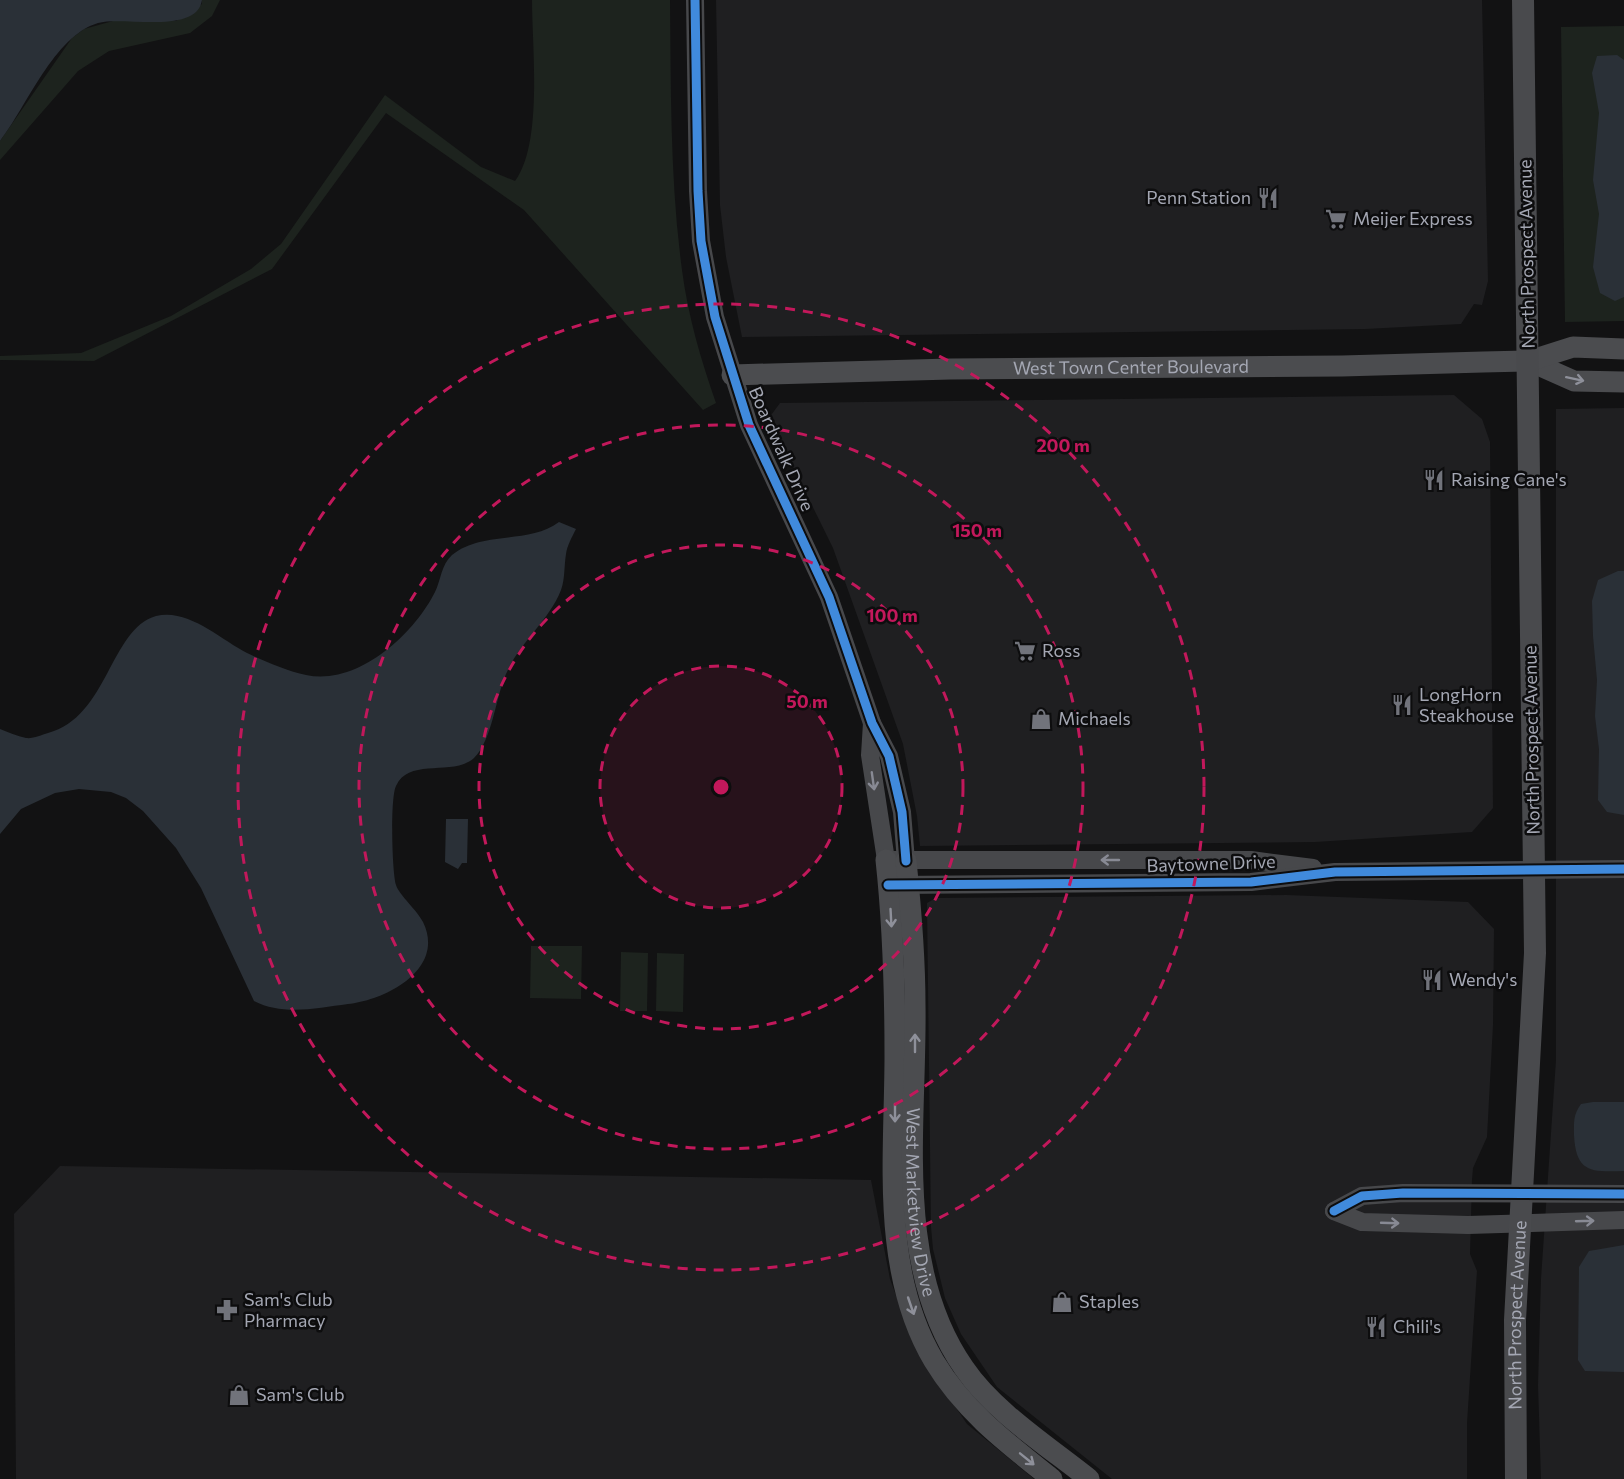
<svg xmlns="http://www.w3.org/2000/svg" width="1624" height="1479" font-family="Commissioner,sans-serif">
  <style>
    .built { fill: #1f1f21 }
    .green { fill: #1d231e }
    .water { fill: #2a3037 }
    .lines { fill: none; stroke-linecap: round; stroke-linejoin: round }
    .tertiary { stroke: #47484b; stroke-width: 18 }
    .secondary { stroke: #4b4c4f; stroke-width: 21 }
    .primary { stroke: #494a4d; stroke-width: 22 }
    .cycleway-casing { stroke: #0d0d0e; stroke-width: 13 }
    .cycleway { stroke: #408adc; stroke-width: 9 }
    .oneway { stroke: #8e909a }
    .oneway2 { stroke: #888a94 }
    .ring { fill: none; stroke: #c2185b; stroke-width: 3; stroke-dasharray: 10 8 }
    .labels { text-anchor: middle; stroke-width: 5; stroke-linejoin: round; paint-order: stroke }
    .poi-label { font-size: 18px; fill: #a4a7b3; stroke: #0d0d0e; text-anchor: start }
    .street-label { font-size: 18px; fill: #a4a7b3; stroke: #0d0d0e }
    .centre { fill: #c2185b; stroke: #0d0d0e; stroke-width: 3 }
    .ring-label { font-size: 18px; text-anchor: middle; font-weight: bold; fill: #c2185b; stroke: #0d0d0e; stroke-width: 5; stroke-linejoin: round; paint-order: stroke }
  </style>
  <rect width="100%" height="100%" fill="#121213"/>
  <g class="built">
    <polygon points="716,0 1482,0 1488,281 1482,305 1474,304 1461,324 1365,329 742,337 726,257 720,205"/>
    <polygon points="1454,395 1482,419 1490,442 1493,808 1472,832 1315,842 920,846 917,816 903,744 833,548 769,418 780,403"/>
    <polygon points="1624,408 1624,1479 1541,1479 1538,1385 1541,1279 1556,1060 1556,409"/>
    <polygon points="1286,895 1468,902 1494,929 1493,1025 1487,1137 1473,1168 1472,1180 1470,1254 1477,1271 1467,1423 1467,1479 1112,1479 997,1387 961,1334 945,1298 933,1249 931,1227 927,903 936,898"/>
    <polygon points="60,1166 871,1180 890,1279 915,1347 967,1424 1034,1479 16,1479 14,1214"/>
  </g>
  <g class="green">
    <polygon points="202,0 220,0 212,16 190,33 109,51 78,71 0,160 0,141 72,38 84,29 113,21 176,21 202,4"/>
    <path d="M532 0H670C671 90 670 180 682 270 688 316 701 360 716 403L703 410 524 210 386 113 272 269 94 361 0 360V356L81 353 171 316 251 269 281 244 385 95 481 167 515 181C543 143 532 47 532 0Z"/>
    <polygon points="1624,26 1624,321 1565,322 1561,27"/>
    <polygon points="531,946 582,946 581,999 530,998"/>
    <polygon points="621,952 648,953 647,1011 620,1011"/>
    <polygon points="657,953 684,954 683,1012 656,1011"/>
  </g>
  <g class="water">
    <path d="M0 0H202C197 35 124 16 98 23 54 36 27 106 0 141Z"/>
    <polygon points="1617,55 1624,60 1624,297 1615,301 1600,293 1593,267 1599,214 1593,180 1599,113 1592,73 1597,56"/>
    <path d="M559 522 576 529C572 537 567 546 566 554 564 566 565 579 561 590 549 621 519 643 506 674 496 696 492 741 474 758 453 777 409 757 396 786 390 798 392 872 396 885 399 895 417 910 423 922 446 969 386 1000 348 1004 317 1008 283 1016 254 1001L201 888 176 848 143 811 126 798 111 792 79 789 55 793 21 809 0 834V729C8 732 17 736 26 738 33 739 41 735 48 733 108 717 110 629 156 616 188 608 220 639 247 653 264 661 287 671 306 675 358 686 414 634 435 592 441 580 441 565 452 555 483 530 528 545 559 522Z"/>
    <polygon points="1618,571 1624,571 1624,815 1607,812 1598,800 1599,749 1595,716 1597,680 1593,636 1592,601 1598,580"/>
    <polygon points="446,819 468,819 467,863 462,863 458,869 445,862"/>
    <path d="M1593 1102H1624V1171C1591 1172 1576 1173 1574 1135 1574 1122 1573 1115 1581 1104Z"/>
    <polygon points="1624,1245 1624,1372 1585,1371 1578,1360 1579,1267 1589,1251"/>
  </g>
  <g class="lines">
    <g class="tertiary">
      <polyline points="695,0 698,191 701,241 715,317 749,425 829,597 872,723 889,756 902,812 906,861"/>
      <polyline points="872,723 870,755 886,860 1251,860 1313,868"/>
      <polyline points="895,885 1251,882 1335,872 1624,869"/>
      <polyline points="1334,1211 1362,1196 1403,1193 1624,1194"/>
      <polyline points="1334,1211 1362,1222 1468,1225 1624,1220"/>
    </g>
    <g class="secondary">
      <polyline points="1529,361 1574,381 1624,382"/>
      <path id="s1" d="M732 375 950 369 1342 366 1483 362 1529 361 1573 347 1624 349"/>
      <path d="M886 860C893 925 895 990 895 1055 895 1156 880 1270 934 1361 964 1411 1008 1444 1052 1479"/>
      <path id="s2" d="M906 861C911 909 915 957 915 1005 917 1123 892 1265 964 1368 993 1411 1049 1447 1089 1479"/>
    </g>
    <path class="primary" id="s3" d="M1516 1479 1515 1320 1535 953 1523 0"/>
    <defs>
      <g id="cycleway">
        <polyline points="695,0 698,191 701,241 715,317 749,425 829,597 872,723 889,756 902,812 906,861"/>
        <polyline points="888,885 1251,882 1335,872 1624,869"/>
        <polyline points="1334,1211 1362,1196 1403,1193 1624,1194"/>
      </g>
    </defs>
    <use href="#cycleway" class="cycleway-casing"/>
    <use href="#cycleway" class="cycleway"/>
  </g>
  <defs><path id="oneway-shaft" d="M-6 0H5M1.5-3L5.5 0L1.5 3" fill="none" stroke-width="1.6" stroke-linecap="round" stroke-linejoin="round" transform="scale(1.5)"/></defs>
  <g class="oneway">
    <use href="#oneway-shaft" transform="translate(1575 379) rotate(12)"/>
    <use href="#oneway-shaft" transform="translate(891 918) rotate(87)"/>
    <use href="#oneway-shaft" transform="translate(915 1043) rotate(-90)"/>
    <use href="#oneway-shaft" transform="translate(895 1113) rotate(90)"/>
    <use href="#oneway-shaft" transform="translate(911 1306) rotate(71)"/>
    <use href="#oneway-shaft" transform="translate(1027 1459) rotate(39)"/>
  </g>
  <g class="oneway2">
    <use href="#oneway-shaft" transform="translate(873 781) rotate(82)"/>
    <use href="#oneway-shaft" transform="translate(1110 860) rotate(180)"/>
    <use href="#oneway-shaft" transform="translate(1585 1221) rotate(-2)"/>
    <use href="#oneway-shaft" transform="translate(1390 1223) rotate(2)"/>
  </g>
  <circle cx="721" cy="787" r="121" fill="#c2185b" fill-opacity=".12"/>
  <g class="ring">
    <circle cx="721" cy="787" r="121"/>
    <circle cx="721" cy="787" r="242"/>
    <circle cx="721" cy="787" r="362"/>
    <circle cx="721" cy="787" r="483"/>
  </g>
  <defs>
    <symbol id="restaurant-bare" viewBox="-9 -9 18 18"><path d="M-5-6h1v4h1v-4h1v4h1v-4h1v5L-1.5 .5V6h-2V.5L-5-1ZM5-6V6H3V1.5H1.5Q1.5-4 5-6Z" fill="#71737b" stroke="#0d0d0e" stroke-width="2.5" paint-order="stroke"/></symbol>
    <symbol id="supermarket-bare" viewBox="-9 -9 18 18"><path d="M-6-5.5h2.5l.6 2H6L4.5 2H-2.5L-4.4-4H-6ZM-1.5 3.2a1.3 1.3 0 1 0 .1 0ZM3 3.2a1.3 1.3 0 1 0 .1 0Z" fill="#71737b" stroke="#0d0d0e" stroke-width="2.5" paint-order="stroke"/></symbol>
    <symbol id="shop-bare" viewBox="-9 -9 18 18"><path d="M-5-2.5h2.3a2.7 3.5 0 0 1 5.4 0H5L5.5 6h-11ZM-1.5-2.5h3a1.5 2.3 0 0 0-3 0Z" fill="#71737b" stroke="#0d0d0e" stroke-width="2.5" paint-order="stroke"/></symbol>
    <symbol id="pharmacy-bare" viewBox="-9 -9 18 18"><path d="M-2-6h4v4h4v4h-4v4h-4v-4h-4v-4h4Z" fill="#71737b" stroke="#0d0d0e" stroke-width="2.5" paint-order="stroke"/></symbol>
  </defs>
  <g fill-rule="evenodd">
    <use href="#restaurant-bare" x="1253" y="183" width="30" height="30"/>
    <use href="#supermarket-bare" x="1321" y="204" width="30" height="30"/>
    <use href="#restaurant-bare" x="1419" y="465" width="30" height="30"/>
    <use href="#supermarket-bare" x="1010" y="636" width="30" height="30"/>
    <use href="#restaurant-bare" x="1387" y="690" width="30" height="30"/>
    <use href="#shop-bare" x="1026" y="704" width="30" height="30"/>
    <use href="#restaurant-bare" x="1417" y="965" width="30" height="30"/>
    <use href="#shop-bare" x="1047" y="1287" width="30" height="30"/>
    <use href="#pharmacy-bare" x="212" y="1295" width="30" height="30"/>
    <use href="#restaurant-bare" x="1361" y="1312" width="30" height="30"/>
    <use href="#shop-bare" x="224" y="1380" width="30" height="30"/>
  </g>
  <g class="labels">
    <g class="poi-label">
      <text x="1251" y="204" text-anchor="end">Penn Station</text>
      <text x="1353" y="225">Meijer Express</text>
      <text x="1451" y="486">Raising Cane's</text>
      <text x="1042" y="657">Ross</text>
      <text x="1419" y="701">LongHorn<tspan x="1419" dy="21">Steakhouse</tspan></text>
      <text x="1058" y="725">Michaels</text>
      <text x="1449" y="986">Wendy's</text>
      <text x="244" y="1306">Sam's Club<tspan x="244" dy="21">Pharmacy</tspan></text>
      <text x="1079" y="1308">Staples</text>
      <text x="1393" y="1333">Chili's</text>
      <text x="256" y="1401">Sam's Club</text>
    </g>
    <g class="street-label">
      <text transform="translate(1527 254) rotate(-91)" y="6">North Prospect Avenue</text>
      <text dy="6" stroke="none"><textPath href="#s1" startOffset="399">West Town Center Boulevard</textPath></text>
      <text transform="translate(781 449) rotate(66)" y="6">Boardwalk Drive</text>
      <text transform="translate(1532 740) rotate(-91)" y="6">North Prospect Avenue</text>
      <text transform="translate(1211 864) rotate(-2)" y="6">Baytowne Drive</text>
      <text dy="6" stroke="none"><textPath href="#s2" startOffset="342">West Marketview Drive</textPath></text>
      <text dy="6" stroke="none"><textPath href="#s3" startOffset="164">North Prospect Avenue</textPath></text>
    </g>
  </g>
  <circle cx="721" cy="787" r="9" class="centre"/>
  <g class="ring-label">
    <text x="1063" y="452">200 m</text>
    <text x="977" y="537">150 m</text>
    <text x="892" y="622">100 m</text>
    <text x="807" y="708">50 m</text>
  </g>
</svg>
